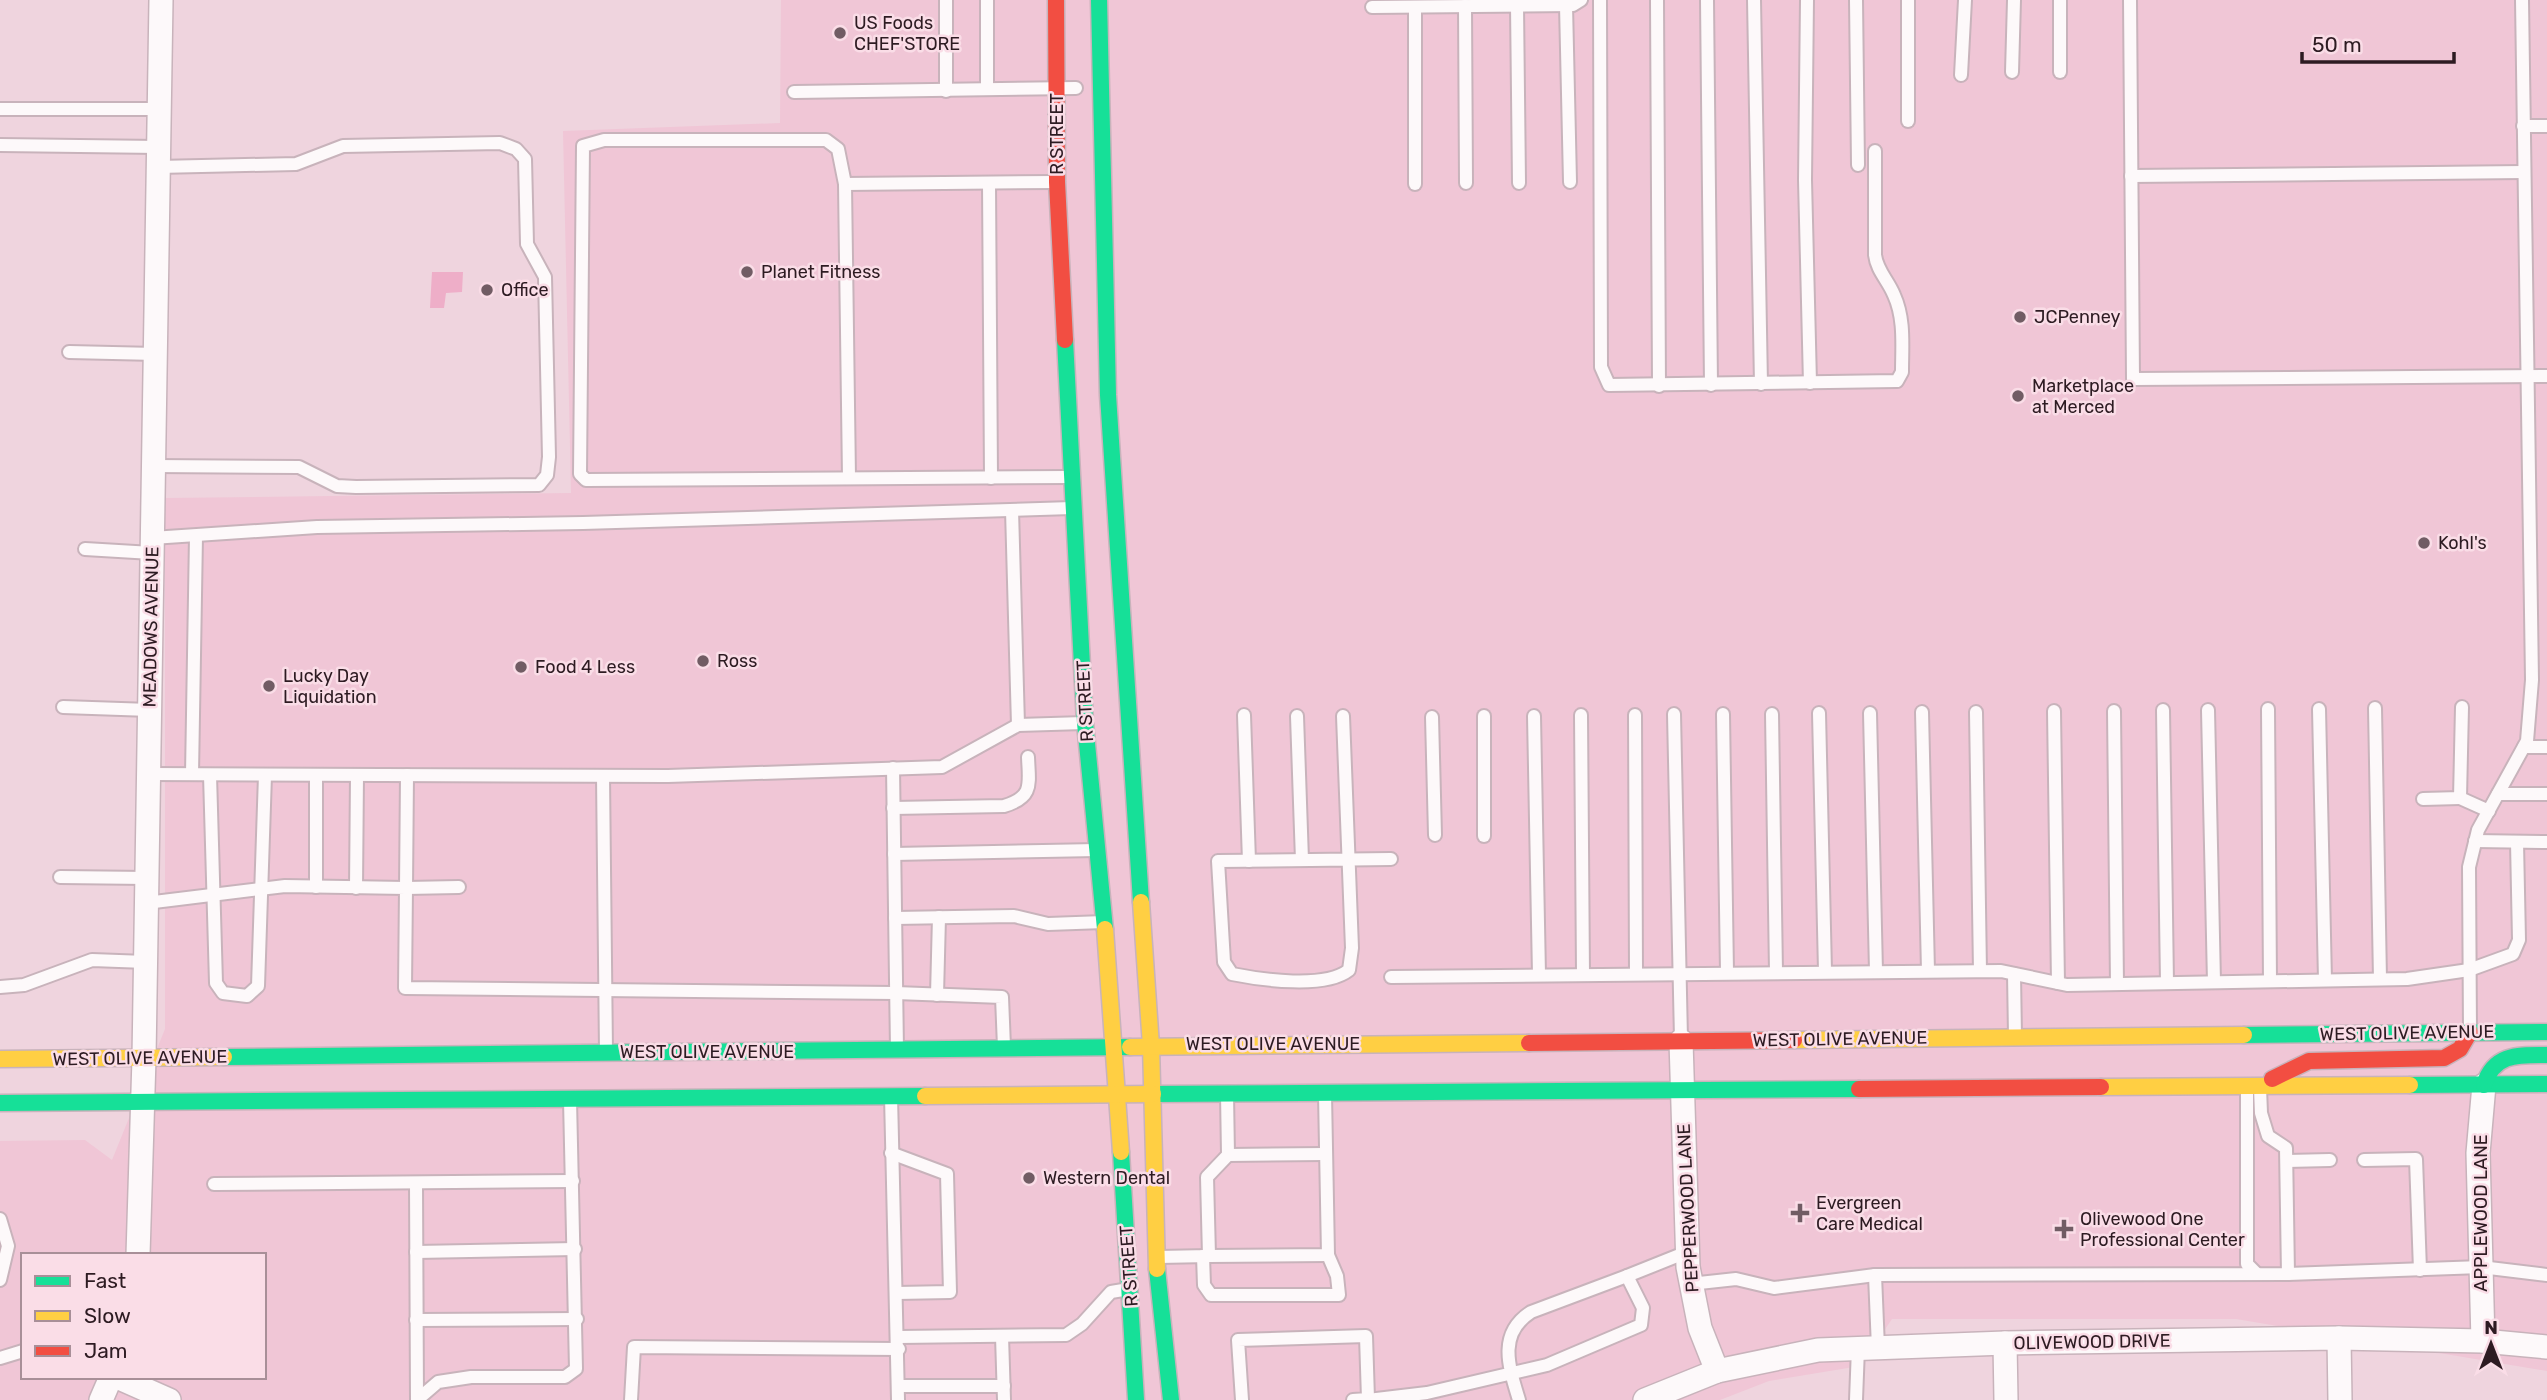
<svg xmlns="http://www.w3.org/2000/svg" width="2547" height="1400" font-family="Rubik,sans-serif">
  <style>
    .built { fill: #f0c6d6; fill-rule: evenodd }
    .water { fill: #eeaec8 }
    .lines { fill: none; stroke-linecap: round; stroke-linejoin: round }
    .lane-casing { stroke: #c8b3bb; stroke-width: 16 }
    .street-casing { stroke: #c8b3bb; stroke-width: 26 }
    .fast-casing { stroke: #c8b3bb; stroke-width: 19 }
    .slow-casing { stroke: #c8b3bb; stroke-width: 19 }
    .jam-casing { stroke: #c8b3bb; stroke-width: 19 }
    .lane { stroke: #fdf9fa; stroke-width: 12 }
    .street { stroke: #fdf9fa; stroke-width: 23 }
    .fast { stroke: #16e098; stroke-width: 16 }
    .slow { stroke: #ffcf43; stroke-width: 16 }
    .jam { stroke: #f24e42; stroke-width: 16 }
    .poi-dot { fill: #715c64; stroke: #fadde7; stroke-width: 2.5 }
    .labels { text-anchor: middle; stroke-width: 5; stroke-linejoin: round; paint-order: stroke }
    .poi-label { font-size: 18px; fill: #2d1b22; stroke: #fadde7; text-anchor: start }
    .street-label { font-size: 18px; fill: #2d1b22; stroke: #fadde7 }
  </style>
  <rect width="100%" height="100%" fill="#efd4de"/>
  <path class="built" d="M781 0H2547V1371L2236 1319H1892L1860 1366 1769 1381 1720 1400H0V1141L85 1140 112 1160 165 1029V498L571 493 563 131 780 123ZM23 1255H264V1377H23Z"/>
  <polygon class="water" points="432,272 463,272 462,292 446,293 444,308 430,308"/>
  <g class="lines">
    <defs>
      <g id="lane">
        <polyline points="946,0 946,91"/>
        <polyline points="987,0 987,89"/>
        <path d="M1600 0 1601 367 1609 385 1897 381 1902 372C1902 346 1905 319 1894 295 1888 280 1877 271 1875 255V151"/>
        <polyline points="1657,0 1659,386"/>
        <polyline points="1707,0 1711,385"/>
        <polyline points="1754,0 1761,384"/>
        <polyline points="1807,0 1805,180 1810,383"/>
        <polyline points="1856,0 1858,165"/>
        <polyline points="1908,0 1908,121"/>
        <polyline points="2060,0 2060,72"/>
        <polyline points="2130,0 2133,379 2547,376"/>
        <polyline points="1517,5 1519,183"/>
        <polyline points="1566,5 1570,182"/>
        <polyline points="1465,6 1466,183"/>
        <polyline points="1372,7 1573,5 1581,0"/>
        <polyline points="1415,7 1415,184"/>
        <polyline points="2012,72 2014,0"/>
        <polyline points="1961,75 1965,0"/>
        <polyline points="794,92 1076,88"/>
        <polyline points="0,109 159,109"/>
        <polyline points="2523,126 2547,126"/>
        <polyline points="0,145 159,147"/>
        <polyline points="2131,176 2524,172"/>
        <polyline points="1055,182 845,184 838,149 826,140 604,140 583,146 580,474 586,480 1069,477"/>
        <polyline points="989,183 991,478"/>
        <polyline points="845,184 849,478"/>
        <polyline points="69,352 156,354"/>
        <polyline points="154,466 299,467 337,486 356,487 539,485 547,475 549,457 545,277 527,244 525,159 516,149 500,143 343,146 296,164 158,167"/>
        <polyline points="1012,510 1018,725"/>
        <polyline points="152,538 317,527 583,523 1072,508"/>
        <polyline points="85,549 152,553"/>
        <polyline points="63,707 150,710"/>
        <polyline points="2375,708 2380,979"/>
        <polyline points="2268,709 2270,981"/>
        <polyline points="2319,709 2325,980"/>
        <polyline points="2163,710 2167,983"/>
        <polyline points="2208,710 2214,982"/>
        <polyline points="2054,711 2058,983"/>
        <polyline points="2114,711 2117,984"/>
        <polyline points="1922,712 1928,971"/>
        <polyline points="1976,712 1980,971"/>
        <polyline points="1819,713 1825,971"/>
        <polyline points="1870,713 1876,971"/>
        <polyline points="1674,714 1681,1039"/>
        <polyline points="1723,714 1727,972"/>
        <polyline points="1772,714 1776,972"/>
        <polyline points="1244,715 1249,861"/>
        <polyline points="1581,715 1583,974"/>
        <polyline points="1635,715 1636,973"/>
        <polyline points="1297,716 1302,860"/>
        <path d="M1343 716 1352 948 1349 970C1325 989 1262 980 1232 974L1224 962 1218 861C1275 860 1333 860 1391 859"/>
        <polyline points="1534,716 1539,975"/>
        <polyline points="1432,717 1435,835"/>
        <polyline points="2524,747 2547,747"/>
        <polyline points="893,768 897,1050"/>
        <polyline points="149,774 668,776 942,767 1018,725 1084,723"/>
        <polyline points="192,774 196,536"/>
        <polyline points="210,775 216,983 223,993 247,996 258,986 265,775"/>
        <polyline points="407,775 406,888 459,887"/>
        <polyline points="603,776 606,1052"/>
        <polyline points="2498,794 2547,794"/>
        <polyline points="2460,798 2489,811"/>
        <polyline points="2423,799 2460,798 2462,707"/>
        <path d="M893 808 1004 806C1034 797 1029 784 1028 757"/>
        <polyline points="1484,836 1484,716"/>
        <polyline points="2475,841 2547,842"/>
        <polyline points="894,854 1097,850"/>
        <polyline points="60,877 147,878"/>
        <polyline points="316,887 316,775"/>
        <polyline points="356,888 357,775"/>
        <polyline points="146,903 285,886 406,888 405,988 896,993 1002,997 1004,1047"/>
        <polyline points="895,918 1014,916 1048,924 1104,922"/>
        <polyline points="2014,974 2015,1036"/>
        <polyline points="1391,977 2001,971 2067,985 2407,979 2469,970 2513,954 2519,940 2517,842"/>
        <polyline points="0,987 24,985 92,960 146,962"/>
        <polyline points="937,995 939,917"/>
        <polyline points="2470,1031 2469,867 2478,830 2527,741 2532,680 2522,0"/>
        <polyline points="2247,1088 2247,1264 2257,1274"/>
        <polyline points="891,1096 898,1400"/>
        <polyline points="891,1153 947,1174 950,1292 897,1293"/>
        <polyline points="1228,1155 1325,1154"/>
        <polyline points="2364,1160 2416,1159 2420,1270"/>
        <polyline points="2287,1161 2330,1160"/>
        <polyline points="416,1183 417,1400"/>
        <polyline points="214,1184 573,1181"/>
        <polyline points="0,1219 8,1246 0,1280"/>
        <polyline points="416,1252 575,1249"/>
        <polyline points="1203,1256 1204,1285 1211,1295 1339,1295 1337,1276 1328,1255"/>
        <polyline points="1209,1256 1328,1255 1325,1094"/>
        <polyline points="1159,1257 1209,1256 1207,1177 1228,1155 1227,1094"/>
        <polyline points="2288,1274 2481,1267 2547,1275"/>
        <polyline points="1875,1275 1878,1348"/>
        <polyline points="1627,1276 1687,1252"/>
        <polyline points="1690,1284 1736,1279 1774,1288 1875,1275 2288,1274 2286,1148 2268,1136 2261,1113 2260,1088"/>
        <polyline points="416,1320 577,1319"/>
        <polyline points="1002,1336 1004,1400"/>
        <polyline points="899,1337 1066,1335 1082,1324 1111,1292 1129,1289"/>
        <polyline points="0,1358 23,1351"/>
        <polyline points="898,1386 1004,1386"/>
        <polyline points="417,1400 438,1382 471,1377 565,1377 576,1369 570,1100"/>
        <polyline points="631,1400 634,1347 899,1349"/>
        <polyline points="1242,1400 1238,1340 1366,1336 1368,1399 1353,1400"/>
        <path d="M1368 1400 1427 1393 1547 1365 1641 1325 1643 1308 1627 1276 1531 1312C1497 1334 1509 1367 1519 1400"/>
        <polyline points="1856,1400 1858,1348"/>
      </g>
      <g id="street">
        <polyline points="1681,1041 1688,1267 1700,1328 1717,1371"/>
        <polyline points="138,1255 144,1058 161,0"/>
        <polyline points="2339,1338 2340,1400"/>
        <polyline points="2483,1341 2478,1153 2484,1085"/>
        <polyline points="2005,1343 2006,1400"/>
        <polyline points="117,1377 169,1400"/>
        <polyline points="101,1400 111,1377"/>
        <polyline points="1645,1400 1717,1371 1818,1350 2005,1343 2339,1338 2483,1341 2547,1347"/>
      </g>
      <g id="fast">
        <polyline points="1099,0 1108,395 1141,902"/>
        <polyline points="1065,340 1085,723 1105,929"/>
        <polyline points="2244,1035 2547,1032"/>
        <polyline points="224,1057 1130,1047"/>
        <polyline points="2410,1085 2547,1084"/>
        <path d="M2484 1085C2494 1053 2518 1055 2547 1055"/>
        <polyline points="1153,1094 1859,1089"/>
        <polyline points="0,1103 925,1096"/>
        <polyline points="1121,1152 1136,1400"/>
        <polyline points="1157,1269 1171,1400"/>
      </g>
      <g id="slow">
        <polyline points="1141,902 1151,1046 1157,1269"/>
        <polyline points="1105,929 1121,1152"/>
        <polyline points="1794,1040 2244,1035"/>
        <polyline points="1130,1047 1529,1043"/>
        <polyline points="0,1059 224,1057"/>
        <polyline points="2101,1087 2410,1085"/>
        <polyline points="925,1096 1153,1094"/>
      </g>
      <g id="jam">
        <polyline points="1056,0 1057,182 1065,340"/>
        <polyline points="1529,1043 1794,1040"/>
        <polyline points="2272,1079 2309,1061 2444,1058 2460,1049 2470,1032"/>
        <polyline points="1859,1089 2101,1087"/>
      </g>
    </defs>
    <use href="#lane" class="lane-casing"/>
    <use href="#street" class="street-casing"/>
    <use href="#fast" class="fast-casing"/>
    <use href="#slow" class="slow-casing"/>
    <use href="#jam" class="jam-casing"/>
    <use href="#lane" class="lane"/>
    <use href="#street" class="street"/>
    <use href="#fast" class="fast"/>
    <use href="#slow" class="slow"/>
    <use href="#jam" class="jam"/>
  </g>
  <g class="poi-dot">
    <circle cx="840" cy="33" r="7"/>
    <circle cx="747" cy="272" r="7"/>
    <circle cx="487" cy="290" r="7"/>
    <circle cx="2020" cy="317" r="7"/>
    <circle cx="2018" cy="396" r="7"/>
    <circle cx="2424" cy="543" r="7"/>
    <circle cx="703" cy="661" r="7"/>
    <circle cx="521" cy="667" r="7"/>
    <circle cx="269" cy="686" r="7"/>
    <circle cx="1029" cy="1178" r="7"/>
    <path d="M1796.5 1202.5h7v7h7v7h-7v7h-7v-7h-7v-7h7z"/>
    <path d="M2060.5 1218.5h7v7h7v7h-7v7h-7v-7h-7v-7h7z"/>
  </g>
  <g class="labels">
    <g class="poi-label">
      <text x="854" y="29">US Foods<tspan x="854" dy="21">CHEF'STORE</tspan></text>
      <text x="761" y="278">Planet Fitness</text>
      <text x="501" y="296">Office</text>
      <text x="2034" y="323">JCPenney</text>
      <text x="2032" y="392">Marketplace<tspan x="2032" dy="21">at Merced</tspan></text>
      <text x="2438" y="549">Kohl's</text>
      <text x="717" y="667">Ross</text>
      <text x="535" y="673">Food 4 Less</text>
      <text x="283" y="682">Lucky Day<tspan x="283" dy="21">Liquidation</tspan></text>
      <text x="1043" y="1184">Western Dental</text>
      <text x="1816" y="1209">Evergreen<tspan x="1816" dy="21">Care Medical</tspan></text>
      <text x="2080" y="1225">Olivewood One<tspan x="2080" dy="21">Professional Center</tspan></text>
    </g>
    <g class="street-label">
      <text transform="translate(1057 134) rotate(-90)" y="6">R STREET</text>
      <text transform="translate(151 627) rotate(-89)" y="6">MEADOWS AVENUE</text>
      <text transform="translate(1085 701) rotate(-93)" y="6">R STREET</text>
      <text transform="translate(2407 1033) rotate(-1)" y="6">WEST OLIVE AVENUE</text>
      <text transform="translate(1840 1039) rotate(-1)" y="6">WEST OLIVE AVENUE</text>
      <text x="1273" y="1050">WEST OLIVE AVENUE</text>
      <text x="707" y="1058">WEST OLIVE AVENUE</text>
      <text transform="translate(140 1058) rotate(-1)" y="6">WEST OLIVE AVENUE</text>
      <text transform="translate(1688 1208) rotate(-93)" y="6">PEPPERWOOD LANE</text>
      <text transform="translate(2481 1213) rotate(-90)" y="6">APPLEWOOD LANE</text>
      <text transform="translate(1129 1266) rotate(-94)" y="6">R STREET</text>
      <text transform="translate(2092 1342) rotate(-1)" y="6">OLIVEWOOD DRIVE</text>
    </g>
  </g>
  <rect x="21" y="1253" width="245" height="126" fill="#fadde7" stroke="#a88f98" stroke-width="2"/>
  <rect x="35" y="1276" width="35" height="10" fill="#16e098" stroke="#a88f98" stroke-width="2"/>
  <text x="84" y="1288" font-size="21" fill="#2d1b22">Fast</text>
  <rect x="35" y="1311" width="35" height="10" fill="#ffcf43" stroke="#a88f98" stroke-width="2"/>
  <text x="84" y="1323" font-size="21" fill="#2d1b22">Slow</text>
  <rect x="35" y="1346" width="35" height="10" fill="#f24e42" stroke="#a88f98" stroke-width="2"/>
  <text x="84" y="1358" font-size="21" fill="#2d1b22">Jam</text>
  <g transform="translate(2491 1344)" stroke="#fadde7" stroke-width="5" paint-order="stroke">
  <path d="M0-5L12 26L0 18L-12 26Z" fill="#2d1b22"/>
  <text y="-10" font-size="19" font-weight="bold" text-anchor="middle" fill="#2d1b22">N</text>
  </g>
  <path d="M2302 52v10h152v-10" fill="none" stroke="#2d1b22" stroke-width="3.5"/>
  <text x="2312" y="52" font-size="21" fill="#2d1b22" stroke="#fadde7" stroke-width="5" paint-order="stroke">50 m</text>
</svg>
